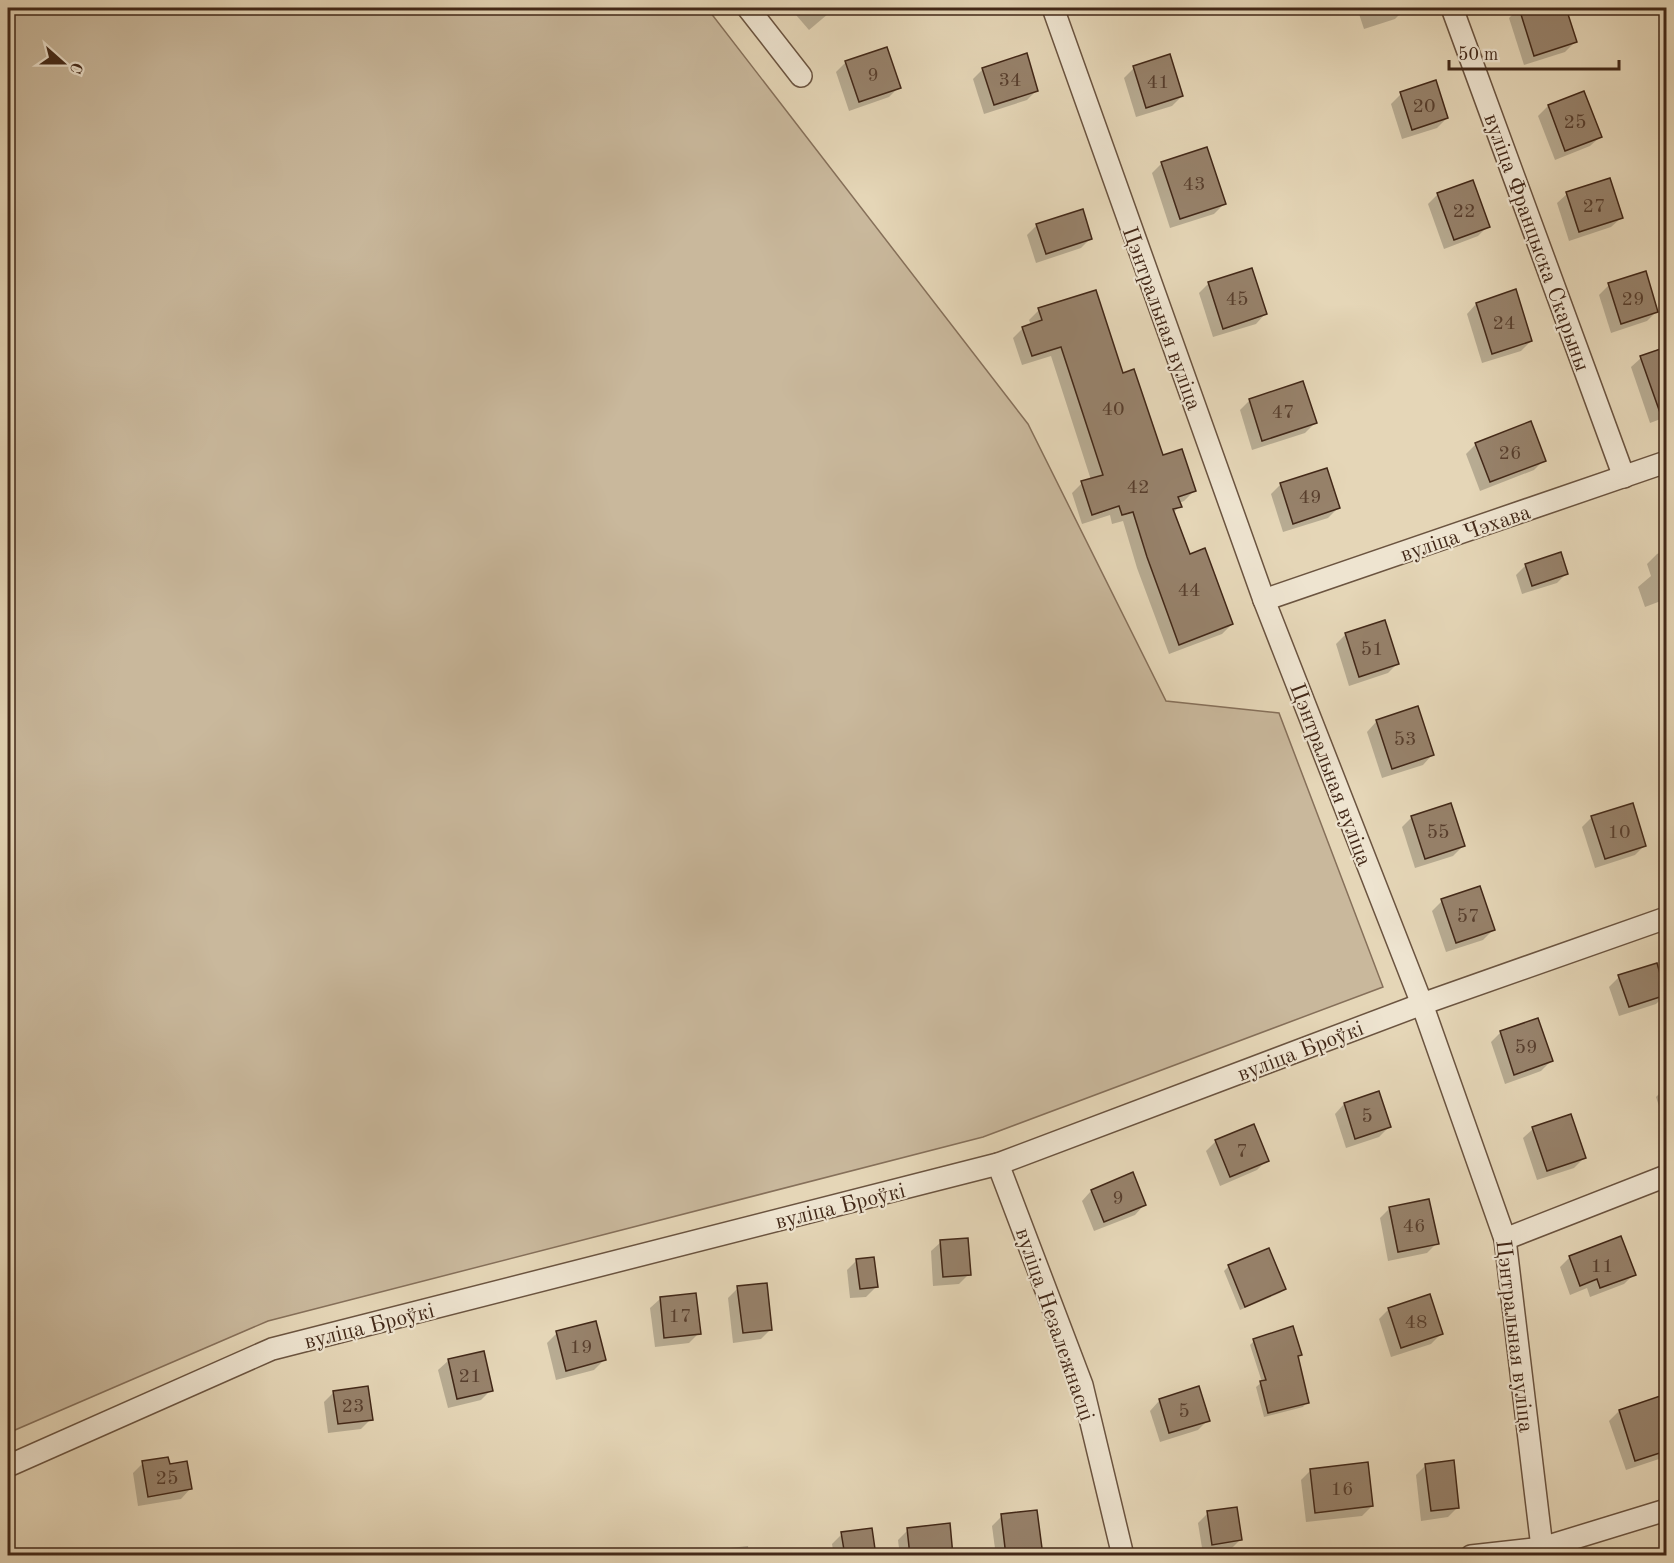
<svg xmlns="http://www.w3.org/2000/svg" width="1674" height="1563" font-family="'Old Standard TT',serif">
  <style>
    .green { fill: #c9b89c; stroke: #86705a; stroke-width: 1.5 }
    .shadow { fill: #0003 }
    .building { fill: #97826b; stroke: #422818; stroke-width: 1.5 }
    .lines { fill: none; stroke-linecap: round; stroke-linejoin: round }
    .minor-casing { stroke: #6b5440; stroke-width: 24 }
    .minor { stroke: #eee4d0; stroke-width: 21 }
    .labels { text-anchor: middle; stroke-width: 4.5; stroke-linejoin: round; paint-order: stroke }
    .number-label { font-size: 20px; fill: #573e2d }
    .street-label { font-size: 22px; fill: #422818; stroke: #eee4d0 }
  </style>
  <rect width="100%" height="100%" fill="#e5d6b7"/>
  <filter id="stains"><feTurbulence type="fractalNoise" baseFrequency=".00333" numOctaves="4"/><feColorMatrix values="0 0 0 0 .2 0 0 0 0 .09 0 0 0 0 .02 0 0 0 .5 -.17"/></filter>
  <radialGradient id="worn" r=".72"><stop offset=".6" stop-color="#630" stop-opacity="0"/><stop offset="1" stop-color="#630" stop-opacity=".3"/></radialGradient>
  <polygon class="green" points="8,8 707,8 1028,424 1166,701 1279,713 1383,987 983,1137 268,1321 8,1433"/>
  <g class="shadow">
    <polygon points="790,8 835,8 809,30"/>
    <polygon points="1357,8 1405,8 1405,9 1395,19 1364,29"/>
    <polygon points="1519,8 1564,8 1575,42 1565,52 1524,65 1509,18"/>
    <polygon points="846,62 899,87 889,97 849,111 836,72"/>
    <polygon points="1134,68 1182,96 1172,106 1136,117 1124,78"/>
    <polygon points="983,69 1037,90 1027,100 984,114 973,79"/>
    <polygon points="1583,93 1600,137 1590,146 1555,160 1538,116 1548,106"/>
    <polygon points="1401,94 1447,118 1437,128 1402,139 1391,104"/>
    <polygon points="1162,163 1224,204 1214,214 1170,228 1152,173"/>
    <polygon points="1438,194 1488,226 1478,236 1444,249 1428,204"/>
    <polygon points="1567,194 1621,218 1611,227 1569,241 1557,203"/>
    <polygon points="1037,225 1091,238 1081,248 1036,263 1027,235"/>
    <polygon points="1209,283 1265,314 1256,324 1213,337 1199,293"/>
    <polygon points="1609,285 1657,311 1647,321 1611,333 1599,295"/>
    <polygon points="1476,304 1531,341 1521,351 1482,363 1467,314"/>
    <polygon points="1039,310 1122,375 1162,457 1194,491 1184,501 1179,503 1180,506 1173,513 1189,555 1232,624 1222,634 1169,654 1137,568 1123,521 1112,524 1110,515 1082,524 1072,493 1082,483 1091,480 1051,356 1022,365 1013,338 1023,328 1031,325 1029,320"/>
    <polygon points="1666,348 1666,417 1650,423 1631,367 1641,358"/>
    <polygon points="1250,400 1315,423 1305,433 1252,450 1240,410"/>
    <polygon points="1476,444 1544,460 1534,470 1480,491 1466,454"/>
    <polygon points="1281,484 1338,508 1328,518 1283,532 1271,494"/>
    <polygon points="1666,550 1666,599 1645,607 1638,587 1651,576 1647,564 1657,554"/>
    <polygon points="1526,565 1567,573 1557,583 1522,594 1516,575"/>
    <polygon points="1346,634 1398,663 1388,673 1349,686 1336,644"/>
    <polygon points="1417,708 1432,755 1423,765 1382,778 1367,732 1376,722"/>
    <polygon points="1412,817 1463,846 1453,856 1415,868 1402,827"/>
    <polygon points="1592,817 1645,845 1635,855 1595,868 1582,827"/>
    <polygon points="1442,901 1493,930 1483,940 1446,952 1432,911"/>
    <polygon points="1619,977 1666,994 1656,1004 1619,1016 1609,987"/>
    <polygon points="1501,1032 1551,1061 1541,1071 1505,1084 1491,1042"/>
    <polygon points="1666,1087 1666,1127 1656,1097"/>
    <polygon points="1344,1104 1389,1127 1379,1137 1346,1148 1335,1114"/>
    <polygon points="1533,1129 1584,1158 1574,1168 1537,1180 1523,1138"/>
    <polygon points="1216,1141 1267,1160 1257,1170 1220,1186 1206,1151"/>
    <polygon points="1091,1191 1144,1205 1135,1215 1094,1231 1082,1201"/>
    <polygon points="1390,1208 1437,1243 1427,1253 1388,1261 1380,1218"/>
    <polygon points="941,1242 969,1274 959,1284 933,1286 931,1251"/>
    <polygon points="1269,1250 1285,1289 1280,1293 1240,1310 1224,1271 1228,1267"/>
    <polygon points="1570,1257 1634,1274 1624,1284 1590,1297 1587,1288 1570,1295 1560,1267"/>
    <polygon points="857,1260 876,1287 866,1297 850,1298 847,1270"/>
    <polygon points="738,1288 771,1329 761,1339 733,1343 728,1298"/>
    <polygon points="660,1299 699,1333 689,1343 655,1347 650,1308"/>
    <polygon points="1389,1309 1441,1334 1431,1344 1391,1357 1379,1319"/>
    <polygon points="557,1333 604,1360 594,1370 556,1380 547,1343"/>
    <polygon points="1254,1341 1300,1355 1297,1358 1307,1402 1303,1407 1264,1417 1256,1387 1262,1382 1250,1345"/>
    <polygon points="482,1353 491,1390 481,1400 448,1408 438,1370 448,1361"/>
    <polygon points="1198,1388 1208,1420 1198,1430 1160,1442 1150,1411 1159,1401"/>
    <polygon points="334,1392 371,1419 361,1429 328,1433 324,1402"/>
    <polygon points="1666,1395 1666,1428 1665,1428 1666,1433 1666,1453 1662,1458 1626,1470 1609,1421 1619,1411"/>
    <polygon points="143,1463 169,1466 190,1489 181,1499 138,1506 133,1473"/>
    <polygon points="1426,1465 1458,1507 1448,1517 1421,1521 1416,1475"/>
    <polygon points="1311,1470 1372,1506 1362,1516 1306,1522 1301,1480"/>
    <polygon points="1208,1513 1240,1540 1230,1550 1203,1554 1198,1523"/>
    <polygon points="1002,1516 1042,1556 996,1556 992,1526"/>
    <polygon points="908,1530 952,1556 900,1556 898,1540"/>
    <polygon points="842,1534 874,1556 834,1556 832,1544"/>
    <polygon points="748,1546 749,1556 714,1556 721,1549"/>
    <polygon points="1666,1551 1666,1556 1658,1556 1661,1553"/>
  </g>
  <g class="building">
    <polygon points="1519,8 1566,8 1577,42 1534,56"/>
    <polygon points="887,47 901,88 859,102 845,61"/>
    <polygon points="1027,53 1038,91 994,105 982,68"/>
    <polygon points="1170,54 1183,96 1146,108 1133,66"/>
    <polygon points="1436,80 1448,118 1412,130 1400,92"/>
    <polygon points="1584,91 1602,137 1565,151 1548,105"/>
    <polygon points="1207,147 1226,204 1180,219 1161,162"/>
    <polygon points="1610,178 1623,218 1579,232 1566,192"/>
    <polygon points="1473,180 1490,227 1454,240 1437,193"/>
    <polygon points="1083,209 1092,239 1046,254 1036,224"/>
    <polygon points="1252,268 1267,314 1223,329 1208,282"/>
    <polygon points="1646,271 1658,312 1621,324 1608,283"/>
    <polygon points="1516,289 1532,341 1492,354 1476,303"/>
    <polygon points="1096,290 1123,373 1134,369 1163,455 1182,449 1196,491 1178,497 1182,507 1173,509 1190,554 1205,548 1233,624 1179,645 1147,557 1133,512 1122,515 1119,506 1092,515 1081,481 1103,475 1061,347 1032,356 1022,327 1042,320 1038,308"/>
    <polygon points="1666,347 1666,424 1664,424 1640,356"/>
    <polygon points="1303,381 1317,423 1262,441 1249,399"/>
    <polygon points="1531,421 1546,461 1490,482 1475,443"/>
    <polygon points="1327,468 1340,508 1293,524 1280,483"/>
    <polygon points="1561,552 1568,574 1532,586 1525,564"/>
    <polygon points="1385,620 1399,664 1359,677 1345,633"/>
    <polygon points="1418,706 1434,755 1392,769 1376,720"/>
    <polygon points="1451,803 1465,846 1425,859 1411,816"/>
    <polygon points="1633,803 1646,846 1605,859 1591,816"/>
    <polygon points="1480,886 1495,930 1456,943 1441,899"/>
    <polygon points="1657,963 1666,995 1629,1007 1618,975"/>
    <polygon points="1538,1018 1553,1061 1514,1075 1500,1031"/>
    <polygon points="1379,1091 1391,1127 1355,1139 1344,1103"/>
    <polygon points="1571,1114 1586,1158 1547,1171 1532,1127"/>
    <polygon points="1254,1124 1269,1161 1230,1177 1215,1140"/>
    <polygon points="1133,1172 1146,1205 1104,1222 1091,1190"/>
    <polygon points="1429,1199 1439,1244 1398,1252 1389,1207"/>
    <polygon points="1621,1236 1636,1275 1600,1288 1597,1279 1580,1286 1569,1256"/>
    <polygon points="968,1238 971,1275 943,1277 940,1240"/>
    <polygon points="1269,1248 1286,1289 1245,1307 1228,1265"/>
    <polygon points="874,1257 878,1287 860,1289 856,1259"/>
    <polygon points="767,1283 772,1330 743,1333 737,1286"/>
    <polygon points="696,1293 701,1334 664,1338 660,1297"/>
    <polygon points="1430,1294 1443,1334 1401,1348 1388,1308"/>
    <polygon points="596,1321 606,1360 566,1371 556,1331"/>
    <polygon points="1293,1326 1302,1355 1298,1356 1309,1403 1268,1413 1260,1381 1266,1380 1253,1339"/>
    <polygon points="484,1351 493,1391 457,1399 448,1359"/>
    <polygon points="368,1386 373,1420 338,1424 333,1391"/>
    <polygon points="1199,1386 1210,1421 1169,1433 1159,1399"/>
    <polygon points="1666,1394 1666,1451 1635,1461 1619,1410"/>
    <polygon points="168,1457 170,1464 187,1461 192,1489 148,1497 142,1461"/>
    <polygon points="1454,1460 1459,1508 1431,1511 1425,1464"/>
    <polygon points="1368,1462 1373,1506 1315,1513 1310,1469"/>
    <polygon points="1237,1507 1242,1540 1212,1545 1207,1511"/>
    <polygon points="1037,1510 1043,1556 1006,1556 1001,1514"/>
    <polygon points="950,1523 953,1556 910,1556 907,1528"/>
    <polygon points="872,1528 876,1556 845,1556 841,1532"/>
  </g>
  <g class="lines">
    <defs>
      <g id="minor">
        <polyline points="748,8 801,76"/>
        <polyline points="1053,8 1264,600 1422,1004 1505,1239 1543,1556"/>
        <polyline points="1452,8 1624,477"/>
        <polyline points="1264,600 1666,462"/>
        <polyline points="998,1164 1082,1385 1123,1556"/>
        <polyline points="1505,1239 1666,1176"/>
        <polyline points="8,1466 272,1349 998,1164 1422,1004 1666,918"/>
        <polyline points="1471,1556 1542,1548 1666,1510"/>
      </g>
    </defs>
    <use href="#minor" class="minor-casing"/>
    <use href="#minor" class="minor"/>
  </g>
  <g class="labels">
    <g class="number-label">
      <text x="873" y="81">9</text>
      <text x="1010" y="86">34</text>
      <text x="1158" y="88">41</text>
      <text x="1424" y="112">20</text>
      <text x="1575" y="128">25</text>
      <text x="1194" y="190">43</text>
      <text x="1594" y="212">27</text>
      <text x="1464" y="217">22</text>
      <text x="1237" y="305">45</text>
      <text x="1633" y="305">29</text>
      <text x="1504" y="329">24</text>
      <text x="1113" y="415">40</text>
      <text x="1283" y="418">47</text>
      <text x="1510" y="459">26</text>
      <text x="1138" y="493">42</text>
      <text x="1310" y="503">49</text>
      <text x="1189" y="596">44</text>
      <text x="1372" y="655">51</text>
      <text x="1405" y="745">53</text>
      <text x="1438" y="838">55</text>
      <text x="1619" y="838">10</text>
      <text x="1468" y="922">57</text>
      <text x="1526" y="1053">59</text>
      <text x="1367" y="1122">5</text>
      <text x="1242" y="1157">7</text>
      <text x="1118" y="1204">9</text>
      <text x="1414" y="1232">46</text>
      <text x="1602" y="1272">11</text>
      <text x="680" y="1322">17</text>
      <text x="1416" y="1328">48</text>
      <text x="581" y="1353">19</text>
      <text x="470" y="1382">21</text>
      <text x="353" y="1412">23</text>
      <text x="1184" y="1417">5</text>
      <text x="167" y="1484">25</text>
      <text x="1342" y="1495">16</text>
    </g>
    <g class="street-label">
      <text transform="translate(1538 242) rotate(70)" y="8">вуліца Францыска Скарыны</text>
      <text transform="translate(1163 318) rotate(70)" y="8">Цэнтральная вуліца</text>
      <text transform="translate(1465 532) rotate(-19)" y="8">вуліца Чэхава</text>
      <text transform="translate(1332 774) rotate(69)" y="8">Цэнтральная вуліца</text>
      <text transform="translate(1300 1050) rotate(-21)" y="8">вуліца Броўкі</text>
      <text transform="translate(840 1205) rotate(-14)" y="8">вуліца Броўкі</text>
      <text transform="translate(1056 1324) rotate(71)" y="8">вуліца Незалежнасці</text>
      <text transform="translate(369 1325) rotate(-14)" y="8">вуліца Броўкі</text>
      <text transform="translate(1516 1336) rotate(83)" y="8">Цэнтральная вуліца</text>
    </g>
  </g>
  <rect width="1674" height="1563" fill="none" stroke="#e5d6b7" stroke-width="30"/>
  <rect x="9" y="9" width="1656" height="1545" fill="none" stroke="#422818" stroke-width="3"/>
  <rect x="15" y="15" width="1644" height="1533" fill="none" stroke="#422818" stroke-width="1.5"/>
  <g transform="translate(63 63) rotate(111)" stroke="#eee4d0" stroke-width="4.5" paint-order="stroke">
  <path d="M0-4.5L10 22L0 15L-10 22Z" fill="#422818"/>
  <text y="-9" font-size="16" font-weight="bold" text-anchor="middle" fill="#422818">С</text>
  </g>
  <path d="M1449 60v9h170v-9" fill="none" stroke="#422818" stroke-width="3"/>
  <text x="1458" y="60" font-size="18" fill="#422818" stroke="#eee4d0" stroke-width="4.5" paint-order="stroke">50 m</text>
  <rect width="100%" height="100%" filter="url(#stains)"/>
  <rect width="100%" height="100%" fill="url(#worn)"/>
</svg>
